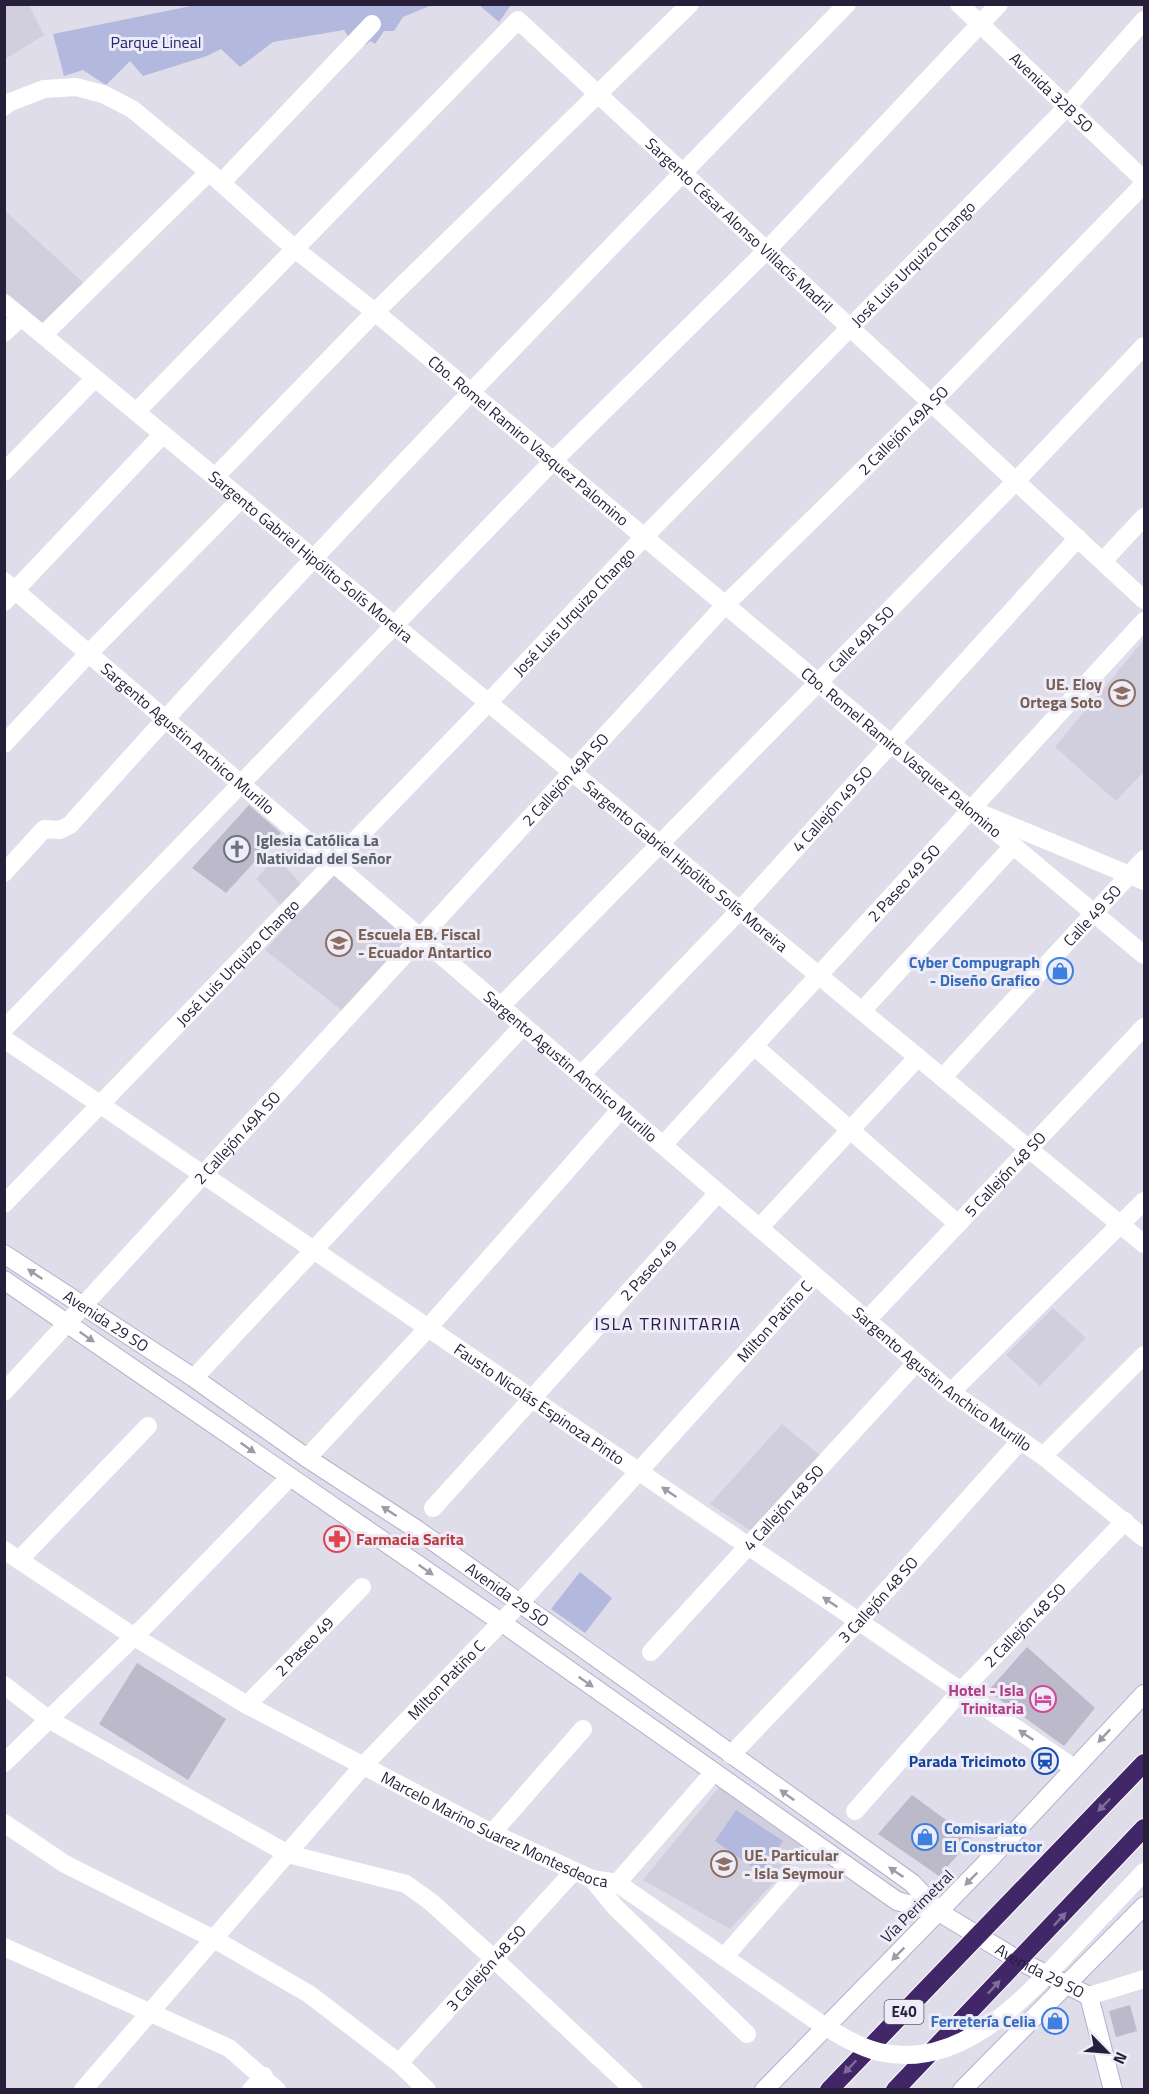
<svg xmlns="http://www.w3.org/2000/svg" width="1149" height="2094" font-family="'Titillium Web',sans-serif">
  <style>
    .built { fill: #d1cede }
    .green { fill: #b3b9de }
    .building { fill: #bcb9cb }
    .lines { fill: none; stroke-linecap: round; stroke-linejoin: round }
    .secondary-casing { stroke: #b5afcb; stroke-width: 20 }
    .highway-casing { stroke: #fff; stroke-width: 20 }
    .street { stroke: #fff; stroke-width: 18 }
    .secondary { stroke: #fff; stroke-width: 18 }
    .highway { stroke: #412768; stroke-width: 18 }
    .street-bridge { stroke: #fff; stroke-width: 18 }
    .oneway { fill: #9e9aa6 }
    .oneway2 { fill: #7e6c9a }
    .labels { text-anchor: middle; stroke-width: 6; stroke-linejoin: round; paint-order: stroke }
    .shield { fill: #eeedf7; stroke: #635c73; stroke-width: 1.5 }
    .shield-label { font-size: 15px; font-weight: bold; fill: #271e3a }
    .park-label { font-size: 16px; fill: #252674; stroke: #eeedf7 }
    .street-label { font-size: 16px; fill: #271e3a; stroke: #eeedf7 }
    .education-label { font-size: 16px; font-weight: bold; fill: #785e54; stroke: #eeedf7; text-anchor: start }
    .worship-label { font-size: 16px; font-weight: bold; fill: #5b616d; stroke: #eeedf7; text-anchor: start }
    .shop-label { font-size: 16px; font-weight: bold; fill: #366cbe; stroke: #eeedf7; text-anchor: end }
    .health-label { font-size: 16px; font-weight: bold; fill: #be3a42; stroke: #eeedf7; text-anchor: start }
    .hotel-label { font-size: 16px; font-weight: bold; fill: #b23c85; stroke: #eeedf7; text-anchor: end }
    .transit-label { font-size: 16px; font-weight: bold; fill: #164399; stroke: #eeedf7; text-anchor: end }
    .neighbourhood-label { font-size: 18px; letter-spacing: 1.5px; fill: #2b184d; stroke: #eeedf7 }
  </style>
  <rect width="100%" height="100%" fill="#dfddea"/>
  <g class="built">
    <polygon points="5,4 29,5 44,35 5,59"/>
    <polygon points="4,210 87,286 46,329 5,297"/>
    <polygon points="1144,640 1144,771 1116,801 1055,747"/>
    <polygon points="276,857 301,884 282,906 256,879"/>
    <polygon points="336,873 412,937 345,1013 265,950"/>
    <polygon points="1053,1308 1086,1338 1040,1386 1006,1355"/>
    <polygon points="782,1424 821,1456 754,1533 710,1504"/>
    <polygon points="720,1786 807,1847 730,1929 643,1880"/>
  </g>
  <g class="green">
    <polygon points="196,5 432,5 403,17 394,31 384,31 375,44 371,41 365,45 350,39 344,30 273,42 240,67 221,49 207,56 143,76 130,61 106,85 83,70 64,76 53,34"/>
    <polygon points="479,5 511,5 499,22"/>
    <polygon points="580,1572 612,1598 585,1633 551,1609"/>
    <polygon points="736,1810 783,1841 761,1873 715,1841"/>
  </g>
  <g class="building">
    <polygon points="249,805 281,833 226,893 192,868"/>
    <polygon points="1027,1647 1095,1708 1064,1746 988,1691"/>
    <polygon points="137,1663 226,1719 188,1780 99,1724"/>
    <polygon points="912,1795 972,1839 939,1876 878,1834"/>
    <polygon points="1130,2005 1137,2031 1116,2037 1109,2011"/>
  </g>
  <g class="lines">
    <defs>
      <g id="secondary">
        <path id="s22" d="M4 1254 194 1378 307 1458 416 1529 912 1883 939 1912"/>
        <path id="s23" d="M4 1280 501 1622 897 1901 939 1912 1018 1960 1089 1996 1113 2090"/>
        <polyline points="764,2090 985,1864 1144,1694"/>
        <polyline points="962,2090 1144,1906"/>
      </g>
      <g id="highway">
        <polyline points="829,2090 1144,1763"/>
        <polyline points="895,2090 1144,1828"/>
      </g>
    </defs>
    <use href="#secondary" class="secondary-casing"/>
    <use href="#highway" class="highway-casing"/>
    <g class="street">
      <path id="s1" d="M959 4 1144 180"/>
      <path id="s2" d="M4 107 8 103 44 89 76 87 103 94 132 109 209 172 296 250 375 312 1144 955"/>
      <polyline points="221,183 372,24"/>
      <path id="s3" d="M4 303 1144 1244"/>
      <polyline points="4,333 21,317"/>
      <polyline points="43,335 209,172"/>
      <path id="s4" d="M136 412 518 20 1144 600"/>
      <polyline points="4,472 95,378"/>
      <polyline points="215,477 375,312 690,4"/>
      <polyline points="1103,561 1144,517"/>
      <path id="s5" d="M4 581 951 1392 1043 1456 1144 1538"/>
      <polyline points="4,602 163,434"/>
      <polyline points="4,744 89,653 241,499"/>
      <polyline points="985,815 1144,881"/>
      <path d="M4 873 44 829 60 830 70 825C321 543 584 274 847 4"/>
      <path id="s6" d="M501 1006 1016 481 1144 346"/>
      <polyline points="862,1011 1013,846"/>
      <polyline points="4,1029 553,461 767,250 999,4"/>
      <path id="s7" d="M4 1039 1074 1768"/>
      <polyline points="754,1046 958,1224"/>
      <path id="s8" d="M581 1075 740 910 1078 538"/>
      <path id="s9" d="M943 1077 1144 859"/>
      <path id="s10" d="M663 1145 1144 621"/>
      <path id="s11" d="M4 1204 488 703 644 537 1067 107 1144 20"/>
      <polyline points="759,1228 918,1057"/>
      <path id="s12" d="M867 1320 1144 1027"/>
      <polyline points="194,1378 523,1026"/>
      <path id="s13" d="M4 1392 725 605 931 403 1144 184"/>
      <polyline points="951,1392 1144,1201"/>
      <polyline points="1043,1456 1144,1355"/>
      <polyline points="307,1458 428,1328 621,1109"/>
      <path id="s14" d="M433 1508 718 1193"/>
      <path id="s15" d="M4 1550 133 1636 247 1705 492 1833 592 1879 617 1883 821 2024"/>
      <polyline points="19,1560 148,1426"/>
      <path id="s16" d="M651 1652 916 1363"/>
      <polyline points="4,1685 48,1719 288,1854 406,1884 431,1902 493,1958 634,2090"/>
      <path id="s17" d="M247 1705 362 1587"/>
      <path id="s18" d="M731 1755 859 1621 1021 1440"/>
      <polyline points="4,1763 150,1621 290,1477"/>
      <path id="s19" d="M855 1811 961 1691 1125 1521"/>
      <polyline points="4,1823 65,1864 214,1939 309,1994 399,2063 427,2090"/>
      <polyline points="492,1833 583,1729"/>
      <polyline points="592,1879 616,1908 747,2034"/>
      <polyline points="617,1883 714,1772"/>
      <polyline points="4,1947 229,2048 277,2090"/>
      <polyline points="724,1957 795,1876"/>
      <polyline points="1089,1996 1144,1979"/>
      <path id="s20" d="M399 2063 574 1871"/>
      <path id="s21" d="M83 2090 362 1767 519 1604 815 1276"/>
      <polyline points="251,2090 264,2076"/>
    </g>
    <use href="#secondary" class="secondary"/>
    <use href="#highway" class="highway"/>
    <path class="street-bridge" d="M821 2024C839 2035 859 2047 879 2052 960 2071 1023 2000 1072 1948 1096 1923 1120 1897 1144 1872"/>
  </g>
  <defs><path id="oneway-solid" d="M-6-.8H1V-3.2L6.5 0L1 3.2V.8H-6Z" transform="scale(1.5)"/></defs>
  <g class="oneway">
    <use href="#oneway-solid" transform="translate(35 1274) rotate(-146)"/>
    <use href="#oneway-solid" transform="translate(87 1337) rotate(35)"/>
    <use href="#oneway-solid" transform="translate(248 1448) rotate(35)"/>
    <use href="#oneway-solid" transform="translate(669 1492) rotate(-146)"/>
    <use href="#oneway-solid" transform="translate(389 1511) rotate(-147)"/>
    <use href="#oneway-solid" transform="translate(426 1570) rotate(35)"/>
    <use href="#oneway-solid" transform="translate(830 1602) rotate(-146)"/>
    <use href="#oneway-solid" transform="translate(586 1682) rotate(35)"/>
    <use href="#oneway-solid" transform="translate(1026 1735) rotate(-146)"/>
    <use href="#oneway-solid" transform="translate(1104 1736) rotate(133)"/>
    <use href="#oneway-solid" transform="translate(787 1795) rotate(-144)"/>
    <use href="#oneway-solid" transform="translate(896 1872) rotate(-146)"/>
    <use href="#oneway-solid" transform="translate(971 1879) rotate(135)"/>
    <use href="#oneway-solid" transform="translate(898 1954) rotate(135)"/>
  </g>
  <g class="oneway2">
    <use href="#oneway-solid" transform="translate(1104 1805) rotate(134)"/>
    <use href="#oneway-solid" transform="translate(1060 1919) rotate(-47)"/>
    <use href="#oneway-solid" transform="translate(994 1987) rotate(-47)"/>
    <use href="#oneway-solid" transform="translate(850 2067) rotate(134)"/>
  </g>
  <defs>
    <symbol id="school-ring" viewBox="-11 -11 22 22"><circle r="9.5" fill="#eeedf7" stroke="#8d6e63" stroke-width="1.5"/><path d="M0-5L7-2L0 1L-7-2ZM-4 1L0 2.5L4 1V4Q0 6-4 4Z" fill="#8d6e63"/></symbol>
    <symbol id="church-ring" viewBox="-11 -11 22 22"><circle r="9.5" fill="#eeedf7" stroke="#6b7280" stroke-width="1.5"/><path d="M-1.2-6h2.4v3.5h3.3v2.4h-3.3V6h-2.4V-.1h-3.3v-2.4h3.3Z" fill="#6b7280"/></symbol>
    <symbol id="shop-ring" viewBox="-11 -11 22 22"><circle r="9.5" fill="#eeedf7" stroke="#3f7fe0" stroke-width="1.5"/><path d="M-5-2.5h2.3a2.7 3.5 0 0 1 5.4 0H5L5.5 6h-11ZM-1.5-2.5h3a1.5 2.3 0 0 0-3 0Z" fill="#3f7fe0"/></symbol>
    <symbol id="pharmacy-ring" viewBox="-11 -11 22 22"><circle r="9.5" fill="#eeedf7" stroke="#e0444e" stroke-width="1.5"/><path d="M-2-6h4v4h4v4h-4v4h-4v-4h-4v-4h4Z" fill="#e0444e"/></symbol>
    <symbol id="hotel-ring" viewBox="-11 -11 22 22"><circle r="9.5" fill="#eeedf7" stroke="#d1479c" stroke-width="1.5"/><path d="M-6-4.5h1.5V1H6V5H4.5V3h-9V5H-6ZM-4 0a1.8 1.8 0 1 1 3.6 0ZM.5 0V-2.5h3Q6-2.5 6 0Z" fill="#d1479c"/></symbol>
    <symbol id="station-ring" viewBox="-11 -11 22 22"><circle r="9.5" fill="#eeedf7" stroke="#1a4fb4" stroke-width="1.5"/><path d="M-3-6H3Q5-6 5-4V2Q5 4 3 4L4.5 6H3L1.5 4h-3L-3 6H-4.5L-3 4Q-5 4-5 2V-4Q-5-6-3-6ZM-3.5-4v3h7v-3ZM-3.5 1v1.5H-2V1ZM2 1v1.5H3.5V1Z" fill="#1a4fb4"/></symbol>
  </defs>
  <g fill-rule="evenodd">
    <use href="#school-ring" x="1107" y="678" width="30" height="30"/>
    <use href="#church-ring" x="222" y="834" width="30" height="30"/>
    <use href="#school-ring" x="324" y="928" width="30" height="30"/>
    <use href="#shop-ring" x="1045" y="956" width="30" height="30"/>
    <use href="#pharmacy-ring" x="322" y="1524" width="30" height="30"/>
    <use href="#hotel-ring" x="1028" y="1684" width="30" height="30"/>
    <use href="#station-ring" x="1030" y="1746" width="30" height="30"/>
    <use href="#shop-ring" x="910" y="1822" width="30" height="30"/>
    <use href="#school-ring" x="709" y="1849" width="30" height="30"/>
    <use href="#shop-ring" x="1040" y="2006" width="30" height="30"/>
  </g>
  <g class="labels">
    <rect class="shield" x="884.5" y="2000" width="39" height="24" rx="4.5"/>
    <g class="shield-label">
      <text x="904" y="2017">E40</text>
    </g>
    <g class="park-label">
      <text x="156" y="48">Parque Lineal</text>
    </g>
    <g class="street-label">
      <text dy="6" stroke="none"><textPath href="#s1" startOffset="128">Avenida 32B SO</textPath></text>
      <text dy="6" stroke="none"><textPath href="#s4" startOffset="849">Sargento César Alonso Villacís Madril</textPath></text>
      <text dy="6" stroke="none"><textPath href="#s11" startOffset="1308">José Luis Urquizo Chango</textPath></text>
      <text dy="6" stroke="none"><textPath href="#s13" startOffset="1317">2 Callejón 49A SO</textPath></text>
      <text dy="6" stroke="none"><textPath href="#s2" startOffset="654">Cbo. Romel Ramiro Vasquez Palomino</textPath></text>
      <text dy="6" stroke="none"><textPath href="#s3" startOffset="398">Sargento Gabriel Hipólito Solís Moreira</textPath></text>
      <text dy="6" stroke="none"><textPath href="#s11" startOffset="822">José Luis Urquizo Chango</textPath></text>
      <text dy="6" stroke="none"><textPath href="#s6" startOffset="514">Calle 49A SO</textPath></text>
      <text dy="6" stroke="none"><textPath href="#s5" startOffset="242">Sargento Agustin Anchico Murillo</textPath></text>
      <text dy="6" stroke="none"><textPath href="#s2" startOffset="1140">Cbo. Romel Ramiro Vasquez Palomino</textPath></text>
      <text dy="6" stroke="none"><textPath href="#s13" startOffset="831">2 Callejón 49A SO</textPath></text>
      <text dy="6" stroke="none"><textPath href="#s8" startOffset="366">4 Callejón 49 SO</textPath></text>
      <text dy="6" stroke="none"><textPath href="#s3" startOffset="884">Sargento Gabriel Hipólito Solís Moreira</textPath></text>
      <text dy="6" stroke="none"><textPath href="#s10" startOffset="356">2 Paseo 49 SO</textPath></text>
      <text dy="6" stroke="none"><textPath href="#s9" startOffset="220">Calle 49 SO</textPath></text>
      <text dy="6" stroke="none"><textPath href="#s11" startOffset="336">José Luis Urquizo Chango</textPath></text>
      <text dy="6" stroke="none"><textPath href="#s5" startOffset="746">Sargento Agustin Anchico Murillo</textPath></text>
      <text dy="6" stroke="none"><textPath href="#s13" startOffset="345">2 Callejón 49A SO</textPath></text>
      <text dy="6" stroke="none"><textPath href="#s12" startOffset="201">5 Callejón 48 SO</textPath></text>
      <text dy="6" stroke="none"><textPath href="#s14" startOffset="321">2 Paseo 49</textPath></text>
      <text dy="6" stroke="none"><textPath href="#s22" startOffset="122">Avenida 29 SO</textPath></text>
      <text dy="6" stroke="none"><textPath href="#s21" startOffset="1034">Milton Patiño C</textPath></text>
      <text dy="6" stroke="none"><textPath href="#s5" startOffset="1232">Sargento Agustin Anchico Murillo</textPath></text>
      <text dy="6" stroke="none"><textPath href="#s7" startOffset="648">Fausto Nicolás Espinoza Pinto</textPath></text>
      <text dy="6" stroke="none"><textPath href="#s16" startOffset="196">4 Callejón 48 SO</textPath></text>
      <text dy="6" stroke="none"><textPath href="#s22" startOffset="608">Avenida 29 SO</textPath></text>
      <text dy="6" stroke="none"><textPath href="#s18" startOffset="214">3 Callejón 48 SO</textPath></text>
      <text dy="6" stroke="none"><textPath href="#s19" startOffset="252">2 Callejón 48 SO</textPath></text>
      <text dy="6" stroke="none"><textPath href="#s17" startOffset="82">2 Paseo 49</textPath></text>
      <text dy="6" stroke="none"><textPath href="#s21" startOffset="548">Milton Patiño C</textPath></text>
      <text dy="6" stroke="none"><textPath href="#s15" startOffset="566">Marcelo Marino Suarez Montesdeoca</textPath></text>
      <text transform="translate(917 1906) rotate(-45)" y="6">Vía Perimetral</text>
      <text dy="6" stroke="none"><textPath href="#s20" startOffset="129">3 Callejón 48 SO</textPath></text>
      <text dy="6" stroke="none"><textPath href="#s23" startOffset="1248">Avenida 29 SO</textPath></text>
    </g>
    <g class="education-label">
      <text x="1102" y="690" text-anchor="end">UE. Eloy<tspan x="1102" dy="18">Ortega Soto</tspan></text>
      <text x="358" y="940">Escuela EB. Fiscal<tspan x="358" dy="18">- Ecuador Antartico</tspan></text>
      <text x="744" y="1861">UE. Particular<tspan x="744" dy="18">- Isla Seymour</tspan></text>
    </g>
    <g class="worship-label">
      <text x="256" y="846">Iglesia Católica La<tspan x="256" dy="18">Natividad del Señor</tspan></text>
    </g>
    <g class="shop-label">
      <text x="1040" y="968">Cyber Compugraph<tspan x="1040" dy="18">- Diseño Grafico</tspan></text>
      <text x="944" y="1834" text-anchor="start">Comisariato<tspan x="944" dy="18">El Constructor</tspan></text>
      <text x="1036" y="2027">Ferretería Celia</text>
    </g>
    <g class="health-label">
      <text x="356" y="1545">Farmacia Sarita</text>
    </g>
    <g class="hotel-label">
      <text x="1024" y="1696">Hotel - Isla<tspan x="1024" dy="18">Trinitaria</tspan></text>
    </g>
    <g class="transit-label">
      <text x="1026" y="1767">Parada Tricimoto</text>
    </g>
    <g class="neighbourhood-label">
      <text x="668" y="1330">ISLA TRINITARIA</text>
    </g>
  </g>
  <rect width="1149" height="2094" fill="none" stroke="#271e3a" stroke-width="12"/>
  <g transform="translate(1107 2052) rotate(115)" stroke="#eeedf7" stroke-width="4.5" paint-order="stroke">
  <path d="M0-4.5L10 22L0 15L-10 22Z" fill="#271e3a"/>
  <text y="-9" font-size="16" font-weight="bold" text-anchor="middle" fill="#271e3a">N</text>
  </g>
</svg>
